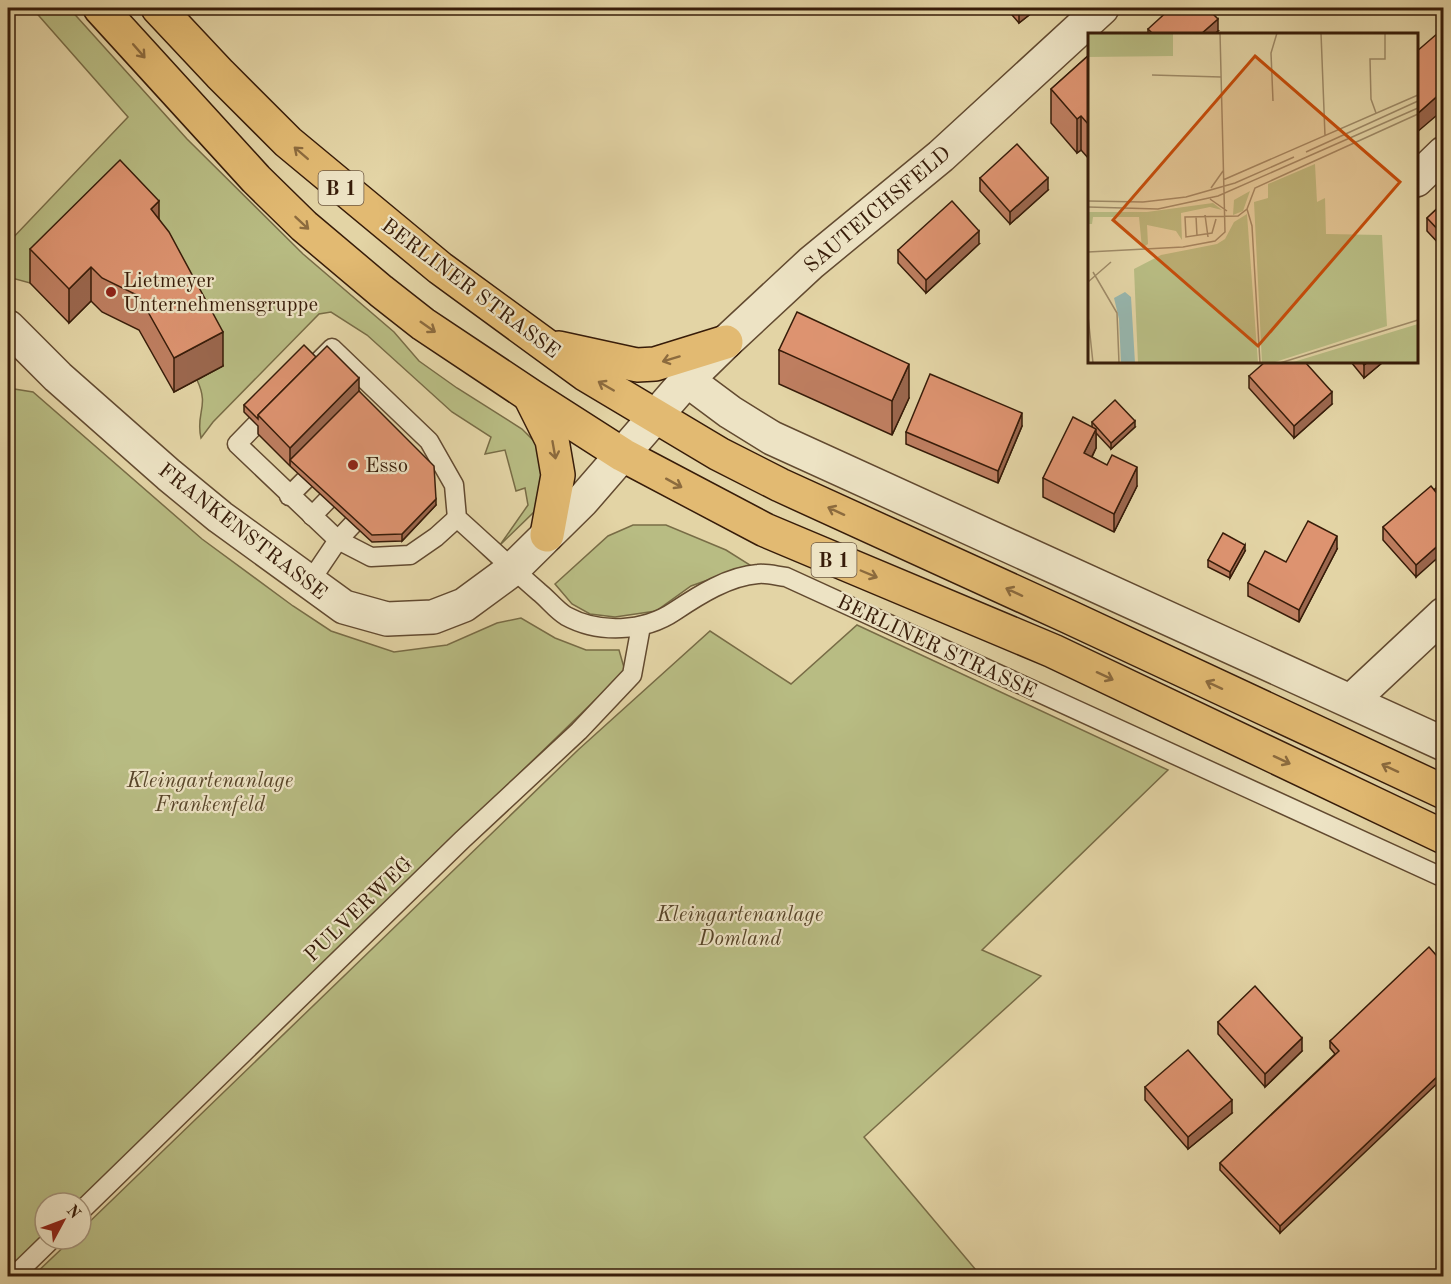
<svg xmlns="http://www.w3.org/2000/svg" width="1451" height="1284" font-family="'Old Standard TT',serif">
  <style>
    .green { fill: #b8bc83; stroke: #786c46; stroke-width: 1.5 }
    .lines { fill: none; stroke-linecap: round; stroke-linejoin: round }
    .lane-casing { stroke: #624a30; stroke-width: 21 }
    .street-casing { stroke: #624a30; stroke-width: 36 }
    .primary-casing { stroke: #371c09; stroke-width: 36 }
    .lane { stroke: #ede3c4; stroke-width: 18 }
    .street { stroke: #ede3c4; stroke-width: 33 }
    .primary { stroke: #e2ba72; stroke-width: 33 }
    .wall { fill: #be7e60; stroke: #371c09; stroke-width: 1.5 }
    .shaded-wall { fill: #9b674e; stroke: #371c09; stroke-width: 1.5 }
    .building { fill: #dd9370; stroke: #371c09; stroke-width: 1.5 }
    .oneway { stroke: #8c6b3e }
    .poi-dot { fill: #8f2418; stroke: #ede3c4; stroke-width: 2 }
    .labels { text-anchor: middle; stroke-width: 4.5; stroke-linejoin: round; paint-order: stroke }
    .shield { fill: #ede3c4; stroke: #6e5841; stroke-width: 1.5 }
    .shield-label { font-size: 20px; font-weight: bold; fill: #371c09 }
    .street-label { font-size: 21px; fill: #371c09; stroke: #ede3c4 }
    .poi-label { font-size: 21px; fill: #371c09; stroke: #ede3c4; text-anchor: start }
    .park-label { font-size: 21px; font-style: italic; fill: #574428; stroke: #ede3c4 }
    .inset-road { fill: none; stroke: #9e8a67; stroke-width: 1.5 }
    .view { fill: #c54d0b; fill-opacity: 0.15; stroke: #c54d0b; stroke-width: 3 }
    .inset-edge { fill: none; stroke: #371c09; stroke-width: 3 }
  </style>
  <rect width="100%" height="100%" fill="#e3d4a5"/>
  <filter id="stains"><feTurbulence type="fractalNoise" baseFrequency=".00333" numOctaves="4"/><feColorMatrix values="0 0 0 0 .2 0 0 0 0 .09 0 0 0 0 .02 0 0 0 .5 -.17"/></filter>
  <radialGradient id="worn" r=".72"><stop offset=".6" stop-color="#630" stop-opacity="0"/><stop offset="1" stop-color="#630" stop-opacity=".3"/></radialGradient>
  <g class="green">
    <path d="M32 8H69L187 139 303 254 394 332 419 361 457 388 522 429 533 440 543 453 546 467 536 510 500 545 528 505 525 488 516 491 505 450 485 454 491 437 452 412 367 335 331 312 319 314 213 422 201 438C195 413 210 407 197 380L223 365 119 195 30 283 8 277V243L128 117Z"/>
    <polygon points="8,388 33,392 202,539 293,606 331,631 394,652 447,645 497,623 521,618 555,638 586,650 619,650 625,671 77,1203 45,1203 45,1235 8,1271"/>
    <polygon points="633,525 666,525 726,550 750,565 691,586 656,611 615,617 590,614 572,604 555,584 608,536"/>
    <polygon points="857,625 1168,770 982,950 1041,976 864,1137 981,1276 33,1276 72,1239 81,1239 81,1230 578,750 710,631 791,684"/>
  </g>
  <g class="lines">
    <defs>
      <g id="lane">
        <path d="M314 366 332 348 429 441 454 485 457 518C484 542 511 568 539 592 548 599 556 610 566 616 599 634 644 632 675 611 699 595 729 576 758 574 767 573 777 576 786 577L1444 878"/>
        <polyline points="273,407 237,444 338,540 371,557 410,555 436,537 457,518"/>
        <polyline points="289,496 322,463"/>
        <polyline points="312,516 344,483"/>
        <polyline points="309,583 338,540 369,507"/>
        <polyline points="81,1211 462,840 579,731 632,675 641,626"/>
        <polyline points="14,1276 52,1239"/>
      </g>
      <g id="street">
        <polyline points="1416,180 1444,153"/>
        <polyline points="8,327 58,377 169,475 220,517 344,607 387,619 433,617 464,605 513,569 582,501 687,380 726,342 811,263 941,156 1102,8"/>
        <polyline points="687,380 730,412 772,438 1444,744"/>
        <polyline points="1351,701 1444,614"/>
      </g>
      <g id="primary">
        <polyline points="100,8 256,179 304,226 381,291 423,324 531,396 623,455 765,530 1053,651 1444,837"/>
        <polyline points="158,8 220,74 288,142 440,268 585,374 719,454 780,485 1067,616 1444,792"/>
        <polyline points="559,348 637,365 655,364 726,342"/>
        <polyline points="531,398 552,440 558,475 547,535"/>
      </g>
    </defs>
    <use href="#lane" class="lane-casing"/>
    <use href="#street" class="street-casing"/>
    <use href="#primary" class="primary-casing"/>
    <use href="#lane" class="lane"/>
    <use href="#street" class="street"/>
    <use href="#primary" class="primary"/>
  </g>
  <g class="wall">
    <polygon points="1006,8 1038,8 1019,23"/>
    <polygon points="1148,29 1218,31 1214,34 1148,34"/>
    <polygon points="1089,55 1089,159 1081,150 1077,153 1051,123 1051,89"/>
    <polygon points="980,178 1048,190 1010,224 980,191"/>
    <polygon points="1443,203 1443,248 1427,231 1427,218"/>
    <polygon points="159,219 223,366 174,392 139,330 102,312 91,301 69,323 30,283 30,249"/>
    <polygon points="979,244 926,293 898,263 898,250"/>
    <polygon points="779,350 909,398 892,435 779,384"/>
    <polygon points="316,357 359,391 436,505 402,541 372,542 290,466 258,434 258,426 244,412 244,405"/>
    <polygon points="1351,362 1383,362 1364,378"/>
    <polygon points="1249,376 1332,404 1294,438 1249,388"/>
    <polygon points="1092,422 1135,427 1111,449 1096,433 1096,448 1092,457 1137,486 1114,532 1043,497 1043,478 1092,427"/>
    <polygon points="1022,426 998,483 906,444 906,432"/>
    <polygon points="1434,490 1416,577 1383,540 1383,527"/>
    <polygon points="1337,549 1299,622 1248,596 1248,583 1286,562"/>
    <polygon points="1245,551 1230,578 1208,567 1208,560"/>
    <polygon points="1443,963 1280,1233 1220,1170 1220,1163 1335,1054 1330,1048 1330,1041"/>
    <polygon points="1218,1022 1302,1051 1265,1087 1218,1034"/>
    <polygon points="1145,1087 1232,1113 1188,1149 1145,1100"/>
  </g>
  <g class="shaded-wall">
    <polygon points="1023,8 1038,8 1019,23 1019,11"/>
    <polygon points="1218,19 1218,31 1214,34 1201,34"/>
    <polygon points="1443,91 1443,110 1416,133 1416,115"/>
    <polygon points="1081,116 1081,150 1077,153 1077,119"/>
    <polygon points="1048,178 1048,190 1010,224 1010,212"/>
    <polygon points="159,201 159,234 151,209"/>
    <polygon points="979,231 979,244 926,293 926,280"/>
    <polygon points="91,267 91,301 69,323 69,289"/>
    <polygon points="223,332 223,366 174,392 174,358"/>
    <polygon points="1368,362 1383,362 1364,378 1364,365"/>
    <polygon points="909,364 909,398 892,435 892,401"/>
    <polygon points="359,378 359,397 290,460 290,466 290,448"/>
    <polygon points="1332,392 1332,404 1294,438 1294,426"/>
    <polygon points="1022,413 1022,426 998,483 998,471"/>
    <polygon points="1135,421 1135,427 1111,449 1111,443"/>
    <polygon points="1096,429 1096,448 1084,472 1084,453"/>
    <polygon points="1137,467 1137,486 1114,532 1114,514"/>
    <polygon points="436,499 436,505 402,541 402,534"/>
    <polygon points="1337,536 1337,549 1299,622 1299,610"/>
    <polygon points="1443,541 1443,553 1416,577 1416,565"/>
    <polygon points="1245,545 1245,551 1230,578 1230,572"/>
    <polygon points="1302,1038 1302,1051 1265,1087 1265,1074"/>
    <polygon points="1443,1071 1443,1078 1280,1233 1280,1226"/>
    <polygon points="1232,1100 1232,1113 1188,1149 1188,1137"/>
  </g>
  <g class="building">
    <polygon points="1171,8 1207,8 1218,19 1201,34 1153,34 1148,29"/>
    <polygon points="1438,33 1443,39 1443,91 1416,115 1416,52"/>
    <polygon points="1089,55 1089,125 1081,116 1077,119 1051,89"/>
    <polygon points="1017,144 1048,178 1010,212 980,178"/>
    <polygon points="120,160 159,201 151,209 169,232 223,332 174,358 139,296 102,278 91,267 69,289 30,249"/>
    <polygon points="952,201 979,231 926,280 898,250"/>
    <polygon points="1443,203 1443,235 1427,218"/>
    <polygon points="797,312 909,364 892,401 779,350"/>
    <polygon points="304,345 316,357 258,415 258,419 244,405"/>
    <polygon points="327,346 359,378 290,448 258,415"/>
    <polygon points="1265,362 1305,362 1332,392 1294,426 1249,376"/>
    <polygon points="1362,362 1368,362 1364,365"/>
    <polygon points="930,374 1022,413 998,471 906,432"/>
    <polygon points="359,391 434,466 436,499 402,534 372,535 290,460"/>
    <polygon points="1115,400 1135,421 1111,443 1092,422"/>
    <polygon points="1073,417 1096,429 1084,453 1107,465 1112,455 1137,467 1114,514 1043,478"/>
    <polygon points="1443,481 1443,501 1434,490"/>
    <polygon points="1431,486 1443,501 1443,541 1416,565 1383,527"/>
    <polygon points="1308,521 1337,536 1299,610 1248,583 1265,551 1286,562"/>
    <polygon points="1223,533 1245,545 1230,572 1208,560"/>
    <polygon points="1429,947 1443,963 1443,1071 1280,1226 1220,1163 1339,1051 1330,1041"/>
    <polygon points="1255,986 1302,1038 1265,1074 1218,1022"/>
    <polygon points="1188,1050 1232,1100 1188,1137 1145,1087"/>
  </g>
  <defs><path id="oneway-shaft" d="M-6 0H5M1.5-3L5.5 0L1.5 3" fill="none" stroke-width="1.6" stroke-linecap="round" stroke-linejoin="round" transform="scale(1.5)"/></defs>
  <g class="oneway">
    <use href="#oneway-shaft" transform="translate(139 51) rotate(49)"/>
    <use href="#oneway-shaft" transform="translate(301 153) rotate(-139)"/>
    <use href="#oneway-shaft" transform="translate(302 223) rotate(43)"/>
    <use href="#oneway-shaft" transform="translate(428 327) rotate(35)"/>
    <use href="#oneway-shaft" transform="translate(671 359) rotate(163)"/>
    <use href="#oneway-shaft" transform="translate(606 386) rotate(-150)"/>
    <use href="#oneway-shaft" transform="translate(554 450) rotate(80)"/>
    <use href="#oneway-shaft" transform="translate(674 483) rotate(29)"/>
    <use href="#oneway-shaft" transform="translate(836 511) rotate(-155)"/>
    <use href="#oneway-shaft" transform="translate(869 574) rotate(23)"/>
    <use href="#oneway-shaft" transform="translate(1014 592) rotate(-155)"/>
    <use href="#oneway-shaft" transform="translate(1105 676) rotate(25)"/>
    <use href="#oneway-shaft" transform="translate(1214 685) rotate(-155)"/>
    <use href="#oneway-shaft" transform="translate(1282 760) rotate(25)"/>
    <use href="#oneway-shaft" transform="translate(1390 768) rotate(-155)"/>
  </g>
  <g class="poi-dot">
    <circle cx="111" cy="292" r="6"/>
    <circle cx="353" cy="465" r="6"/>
  </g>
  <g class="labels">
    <g class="shield">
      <rect x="318.5" y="171" width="45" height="34" rx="4.5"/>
      <rect x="811.5" y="543" width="45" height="34" rx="4.5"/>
    </g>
    <g class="shield-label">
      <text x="341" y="195">B 1</text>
      <text x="834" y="567">B 1</text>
    </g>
    <g class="street-label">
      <text transform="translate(877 209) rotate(-40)" y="7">SAUTEICHSFELD</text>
      <text transform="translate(471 288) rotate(37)" y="7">BERLINER STRASSE</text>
      <text transform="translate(243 531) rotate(38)" y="7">FRANKENSTRASSE</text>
      <text transform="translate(937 646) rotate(25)" y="7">BERLINER STRASSE</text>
      <text transform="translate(358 909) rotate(-44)" y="7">PULVERWEG</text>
    </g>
    <g class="poi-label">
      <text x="123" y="287">Lietmeyer<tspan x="123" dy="24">Unternehmensgruppe</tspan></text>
      <text x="365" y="472">Esso</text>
    </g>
    <g class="park-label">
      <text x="210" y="787">Kleingartenanlage<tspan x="210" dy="24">Frankenfeld</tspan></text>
      <text x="740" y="921">Kleingartenanlage<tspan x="740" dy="24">Domland</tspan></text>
    </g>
  </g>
  <g transform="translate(1088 33)">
    <rect width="330" height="330" fill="#e3d4a5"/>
    <path d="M0 0H85V23L0 24ZM227 131 229 169 237 165 238 201 294 202 299 293 184 330H174L166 169 180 165V151ZM162 158 155 178 145 182 146 167ZM125 170 134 177 122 174 93 180 94 207 88 198 59 192 60 211 54 215 51 184H5L4 191H0V179H59ZM159 181 170 330H50L46 236 73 222 129 211 137 206 146 189ZM330 291V330H202Z" fill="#b8bc83"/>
    <path d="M37 259 43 264 47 330H33L31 286 26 265Z" fill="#97b7af"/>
    <path class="inset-road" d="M233 0 237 103M64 42 133 44M185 68 183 20 189 0M288 80 283 66 282 26H297V0M218 119 330 68M135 147 330 62M123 155 135 138M122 166 139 178M0 168 55 169 98 164 147 150 206 124M0 174 70 176 130 163 330 75M159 176 164 193 172 330M117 182 120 204M108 183 109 203M128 186 124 200 98 204 97 184 150 183 159 176 167 155 330 81M0 219 95 214 127 208 137 199 132 0M5 239 29 280 31 330M0 249 23 229M0 283 5 330M192 330 330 287"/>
    <path class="view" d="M167 23 312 149 170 313 25 187Z"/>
    <rect width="330" height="330" class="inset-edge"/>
  </g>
  <rect width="1451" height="1284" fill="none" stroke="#e3d4a5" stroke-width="30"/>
  <rect x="9" y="9" width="1433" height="1266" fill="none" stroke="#371c09" stroke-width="3"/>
  <rect x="15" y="15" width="1421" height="1254" fill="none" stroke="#371c09" stroke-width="1.5"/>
  <g transform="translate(63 1221) rotate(49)"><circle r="28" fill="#ede3c4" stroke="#a49379" stroke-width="1.5"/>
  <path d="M0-4.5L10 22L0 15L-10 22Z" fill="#8f2418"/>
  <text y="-9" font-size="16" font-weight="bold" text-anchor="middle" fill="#371c09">N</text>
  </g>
  <rect width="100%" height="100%" filter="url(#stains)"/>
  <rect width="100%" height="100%" fill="url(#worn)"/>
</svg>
